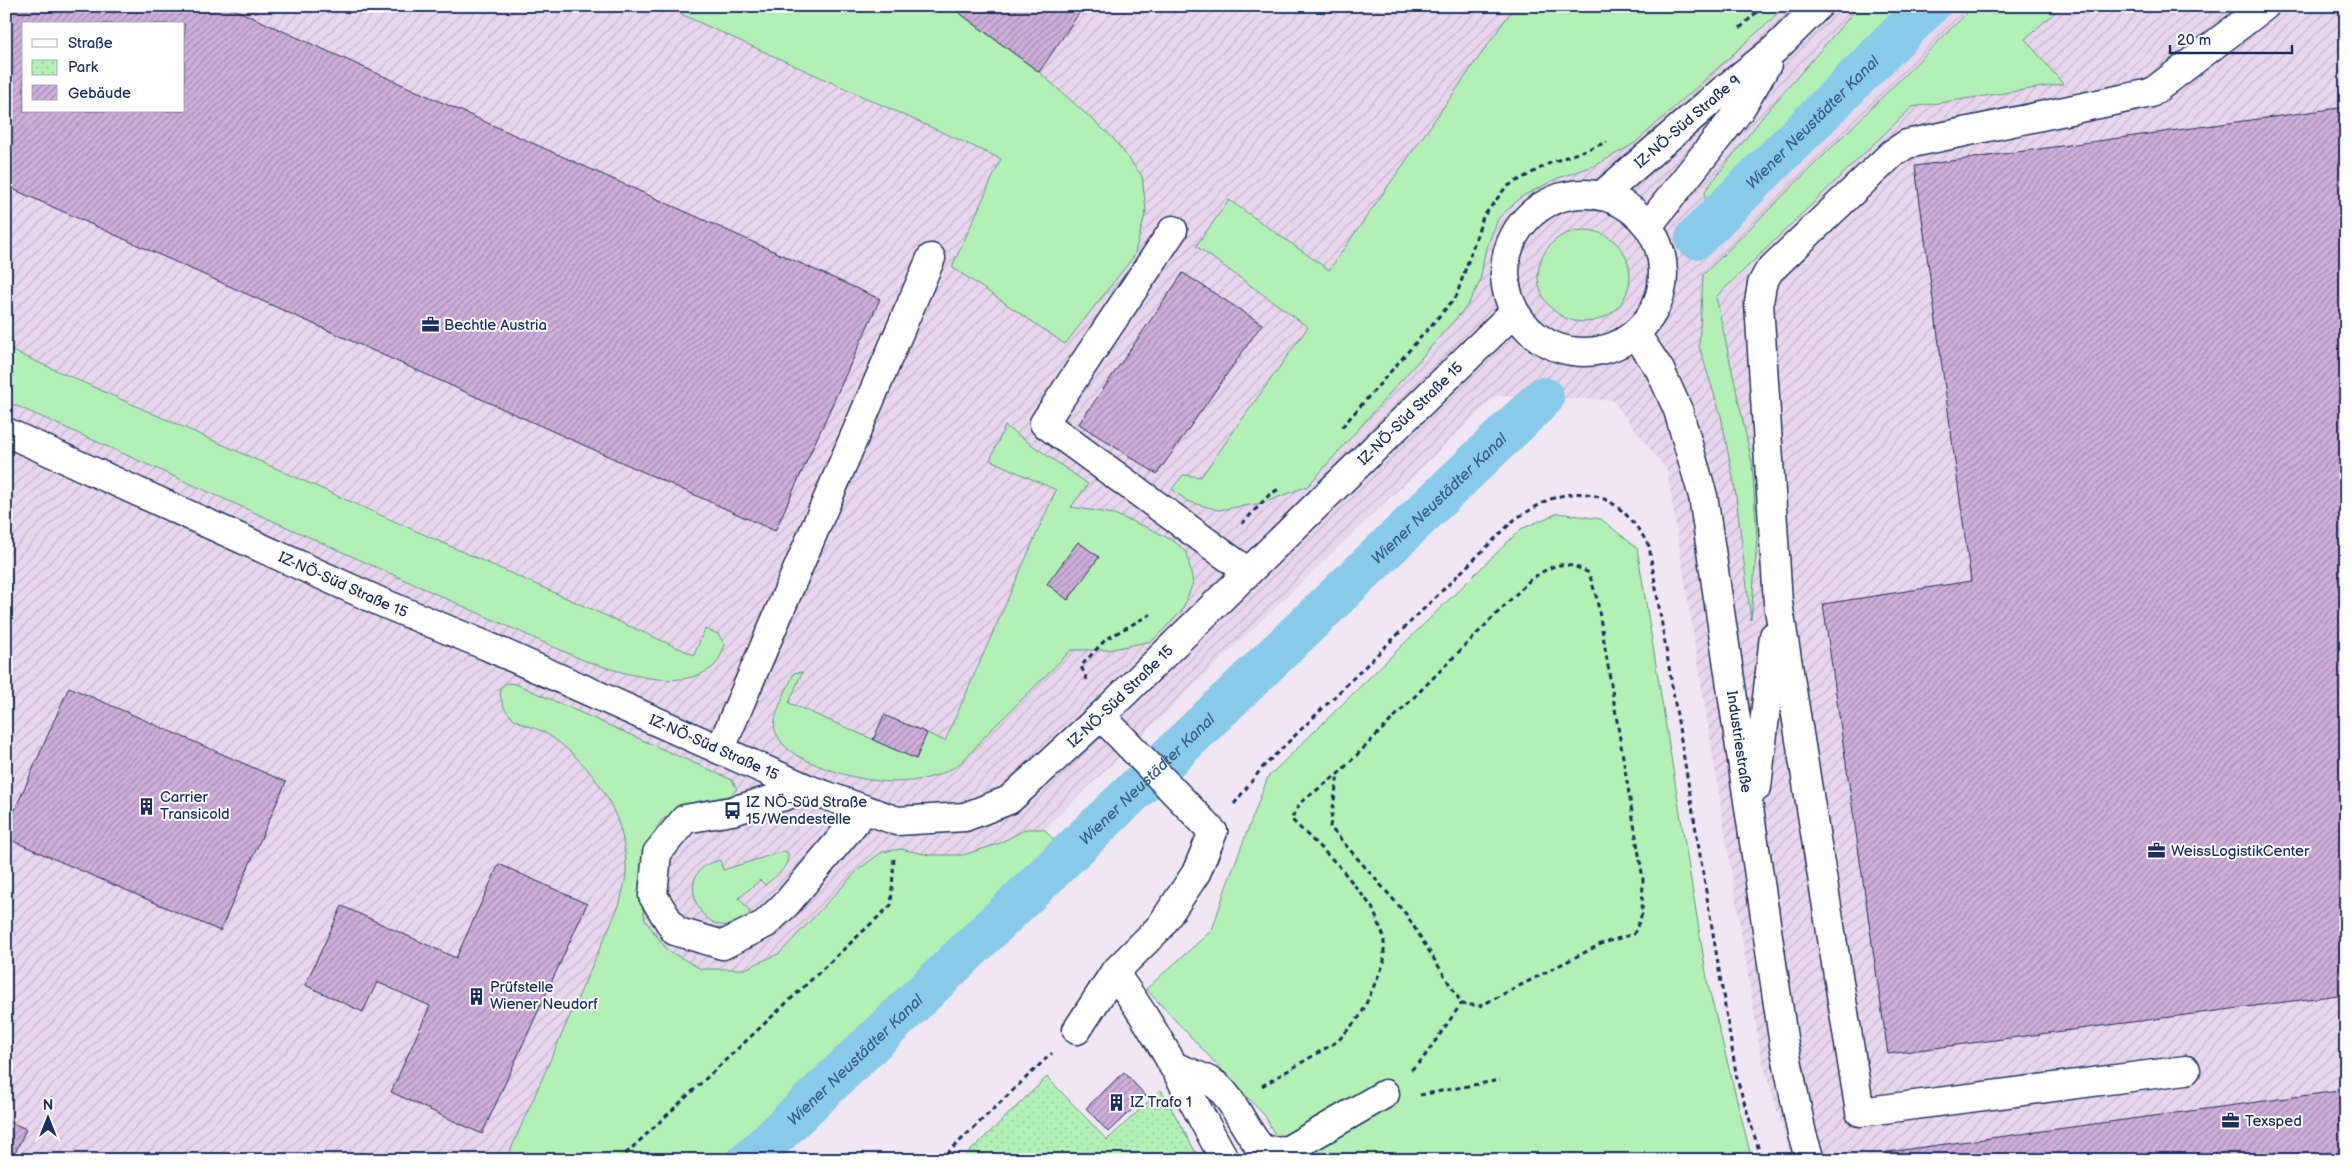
<svg xmlns="http://www.w3.org/2000/svg" width="2352" height="1166" font-family="'Balsamiq Sans',sans-serif">
  <style>
    .industrial { fill: url(#industrial-furrows); fill-rule: evenodd }
    .grass { fill: #b3f0b6; stroke: #67908a }
    .park { fill: url(#park-dots); stroke: #67908a }
    .lines { fill: none; stroke-linecap: round; stroke-linejoin: round }
    .canal { stroke: #89caea; stroke-width: 42 }
    .building { fill: url(#building-hatch); stroke: #1b2f5e; fill-rule: evenodd }
    .minor-casing { stroke: #1b2f5e; stroke-width: 31 }
    .path { stroke: #1b2f5e; stroke-width: 3; stroke-dasharray: 5 4; stroke-linecap: butt }
    .minor { stroke: #fff; stroke-width: 28 }
    .labels { text-anchor: middle; stroke-width: 4; stroke-linejoin: round; paint-order: stroke }
    .street-label { font-size: 15px; fill: #1b2f5e; stroke: #fff }
    .poi-label { font-size: 15px; fill: #1b2f5e; stroke: #fff; text-anchor: start }
    .water-label { font-size: 16px; font-style: italic; fill: #3c5e88; stroke: #fff }
  </style>
  <defs>
    <pattern id="industrial-furrows" width="10" height="10" patternUnits="userSpaceOnUse" patternTransform="scale(1.25)"><rect width="10" height="10" fill="#e7d6ec"/><path d="M-1 1l2-2M0 10L10 0M9 11l2-2" fill="none" stroke="#c6b8cd"/></pattern>
    <pattern id="park-dots" width="8" height="8" patternUnits="userSpaceOnUse" patternTransform="scale(1.25)"><rect width="8" height="8" fill="#b3f0b6"/><path d="M2 2h.1M6 6h.1" fill="none" stroke="#99ce9f" stroke-width="1.8" stroke-linecap="round"/></pattern>
    <pattern id="building-hatch" width="6" height="6" patternUnits="userSpaceOnUse" patternTransform="scale(1.25)"><rect width="6" height="6" fill="#cfaed9"/><path d="M-1 1l2-2M0 6l6-6M5 7l2-2" fill="none" stroke="#a78eb3"/></pattern>
  </defs>
  <rect width="100%" height="100%" fill="#f1e7f4"/>
  <filter id="ink" filterUnits="userSpaceOnUse"><feTurbulence type="fractalNoise" baseFrequency=".02" numOctaves="2"/><feDisplacementMap in="SourceGraphic" scale="10" xChannelSelector="R" yChannelSelector="G"/><feConvolveMatrix kernelMatrix="1 2 1 2 8 2 1 2 1" color-interpolation-filters="sRGB"/></filter>
  <g filter="url(#ink)">
    <path class="industrial" d="M6 6H2346V1160H1792L1761 1056 1667 470 1612 400 1496 396 1044 829 882 908 604 1160H6ZM24 24H184V111H24Z"/>
    <g class="grass">
      <polygon points="663,6 950,6 1039,72 1113,138 1142,176 1146,211 1134,256 1065,344 952,267 1001,159"/>
      <polygon points="1515,6 1786,6 1635,143 1594,166 1558,178 1521,197 1498,219 1485,252 1480,282 1467,306 1308,486 1263,503 1218,510 1187,501 1172,489 1183,475 1201,477 1308,327 1196,246 1229,200 1329,270"/>
      <polygon points="1859,6 1914,6 1705,213 1705,191 1764,115"/>
      <polygon points="1974,6 2062,6 2025,39 2063,84 1912,107 1716,297 1752,463 1757,538 1751,620 1735,488 1721,416 1699,346 1703,275"/>
      <circle cx="1584" cy="276" r="46"/>
      <path d="M6 348 694 655 705 629 718 634 725 645C722 651 719 662 714 666 680 694 620 672 583 660L6 401Z"/>
      <path d="M1005 426 1088 484 1071 507 1114 514 1153 530 1175 542 1187 553 1193 583 1182 611 1152 641 1108 650H1071C1043 679 1014 707 985 736 976 746 965 761 953 768 912 791 858 782 817 765 799 757 782 750 775 730 771 717 789 686 794 673L802 672 789 703 916 758 927 733 945 741 1056 490 990 460Z"/>
      <polygon points="1558,513 1601,519 1637,548 1708,985 1752,1160 1288,1160 1265,1116 1146,989 1212,930 1226,887 1268,777 1521,529"/>
      <path d="M507 683 516 684 732 780 737 789 730 796 684 804 661 821 643 851 639 884 645 920 667 950 701 969H745L780 953 859 869 882 852 901 849 929 855H963L998 844 1026 829H1044L1054 840 721 1160H506L620 903C622 892 627 878 626 866 625 812 592 763 547 734 536 727 519 725 510 715 502 708 500 697 500 688Z"/>
      <path d="M784 851 788 853C789 868 776 876 765 885L760 880 739 898 749 910 750 916C708 948 678 889 702 868 706 864 715 862 720 860L723 870Z"/>
    </g>
    <polygon class="park" points="1047,1077 1107,1140 1161,1090 1200,1160 961,1160"/>
    <g class="lines">
      <g class="canal">
        <path id="s1" d="M1696 238 1928 6"/>
        <path id="s2" d="M750 1160 1543 398"/>
      </g>
    </g>
    <g class="building">
      <path d="M6 6H227L880 299 775 531 6 186ZM24 24H184V111H24Z"/>
      <polygon points="950,6 1084,6 1039,72"/>
      <polygon points="2346,107 2346,994 1888,1054 1823,604 1971,581 1915,166"/>
      <polygon points="1183,273 1262,324 1157,474 1079,424"/>
      <polygon points="1078,542 1099,557 1068,600 1047,584"/>
      <polygon points="69,687 286,782 220,931 6,838 6,830"/>
      <polygon points="884,715 927,733 916,759 873,740"/>
      <polygon points="499,864 587,904 482,1134 391,1092 430,1006 377,982 363,1012 305,985 342,906 456,958"/>
      <polygon points="1124,1072 1146,1096 1108,1132 1086,1108"/>
      <polygon points="2346,1090 2346,1160 1891,1160 1887,1152"/>
      <polygon points="6,1120 26,1129 12,1160 6,1160"/>
    </g>
    <g class="lines">
      <defs>
        <g id="minor">
          <circle cx="1584" cy="273" r="79"/>
          <path id="s3" d="M1601 196 1721 92 1775 49 1818 6"/>
          <polyline points="1648,226 1739,111 1767,64"/>
          <polyline points="1173,230 1044,423 1248,572"/>
          <path id="s4" d="M1636 334 1660 370 1678 410 1703 496 1784 1045 1802 1134 1810 1160"/>
          <path id="s5" d="M6 432 383 603 487 646 808 789 897 821 965 817 1009 800 1101 716 1514 312"/>
          <polyline points="720,750 931,258"/>
          <polyline points="1757,787 1774,636"/>
          <polyline points="808,789 732,811 685,819 657,853 653,896 675,931 723,945 765,924 787,903 865,810"/>
          <path d="M1114 973C1158 1031 1190 1097 1225 1160"/>
          <polyline points="1077,1030 1114,973 1160,927 1196,873 1213,832 1101,716"/>
          <path d="M1173 1066C1186 1071 1201 1076 1213 1083 1233 1095 1245 1133 1264 1151L1288 1150 1385 1094"/>
          <polyline points="2186,1070 1860,1112 1778,603 1759,303 1762,284 1769,271 1893,153 1907,144 2151,93 2265,6"/>
        </g>
      </defs>
      <use href="#minor" class="minor-casing"/>
      <g class="path">
        <polyline points="1740,28 1763,6"/>
        <polyline points="1342,427 1456,297 1483,217 1506,187 1550,163 1607,142"/>
        <polyline points="1242,524 1270,494 1279,489"/>
        <polyline points="1087,680 1081,666 1106,639 1151,614"/>
        <path d="M1234 804 1262 768 1516 518C1528 512 1539 504 1551 499 1597 482 1627 507 1649 546L1737 1079 1762 1160"/>
        <polyline points="1411,1070 1422,1060 1461,1004"/>
        <path d="M1262 1086 1338 1041 1361 1015 1384 963V937L1372 907 1339 866 1291 819 1301 802 1338 774 1530 580C1553 564 1563 559 1589 573L1597 599 1643 879 1642 914 1634 934 1603 943 1480 1006 1462 1004 1406 914 1330 827 1338 774"/>
        <polyline points="1420,1095 1500,1080"/>
        <polyline points="619,1160 891,905 894,857"/>
        <polyline points="940,1160 1052,1053"/>
      </g>
      <use href="#minor" class="minor"/>
    </g>
  </g>
  <defs>
    <symbol id="office-bare" viewBox="-9 -9 18 18"><path d="M-6-3h4V-5.5h4V-3h4V5H-6ZM-1-4.5V-3h2v-1.5ZM-6 0V1H6V0Z" fill="#1b2f5e" stroke="#fff" stroke-width="2.5" paint-order="stroke"/></symbol>
    <symbol id="building-bare" viewBox="-9 -9 18 18"><path d="M-4-6H4V6H1V3H-1V6H-4ZM-2.5-4.3h1.7v1.8h-1.7ZM.8-4.3h1.7v1.8H.8ZM-2.5-1h1.7V.8h-1.7ZM.8-1h1.7V.8H.8Z" fill="#1b2f5e" stroke="#fff" stroke-width="2.5" paint-order="stroke"/></symbol>
    <symbol id="bus-bare" viewBox="-9 -9 18 18"><path d="M-5-6H5V4H4V6H2V4H-2V6H-4V4H-5ZM-3.5-4V0h7V-4ZM-3.5 1.2v1.5H-2V1.2ZM2 1.2v1.5H3.5V1.2Z" fill="#1b2f5e" stroke="#fff" stroke-width="2.5" paint-order="stroke"/></symbol>
  </defs>
  <g fill-rule="evenodd">
    <use href="#office-bare" x="418" y="312" width="25" height="25"/>
    <use href="#building-bare" x="134" y="794" width="25" height="25"/>
    <use href="#bus-bare" x="720" y="798" width="25" height="25"/>
    <use href="#office-bare" x="2144" y="838" width="25" height="25"/>
    <use href="#building-bare" x="464" y="984" width="25" height="25"/>
    <use href="#building-bare" x="1104" y="1090" width="25" height="25"/>
    <use href="#office-bare" x="2218" y="1108" width="25" height="25"/>
  </g>
  <g class="labels">
    <g class="street-label">
      <text dy="5" stroke="none"><textPath href="#s3" startOffset="114">IZ-NÖ-Süd Straße 9</textPath></text>
      <text dy="5" stroke="none"><textPath href="#s5" startOffset="1645">IZ-NÖ-Süd Straße 15</textPath></text>
      <text dy="5" stroke="none"><textPath href="#s5" startOffset="370">IZ-NÖ-Süd Straße 15</textPath></text>
      <text dy="5" stroke="none"><textPath href="#s5" startOffset="1240">IZ-NÖ-Süd Straße 15</textPath></text>
      <text dy="5" stroke="none"><textPath href="#s4" startOffset="425">Industriestraße</textPath></text>
      <text dy="5" stroke="none"><textPath href="#s5" startOffset="775">IZ-NÖ-Süd Straße 15</textPath></text>
    </g>
    <g class="poi-label">
      <text x="444" y="330">Bechtle Austria</text>
      <text x="160" y="802">Carrier<tspan x="160" dy="17">Transicold</tspan></text>
      <text x="746" y="807">IZ NÖ-Süd Straße<tspan x="746" dy="17">15/Wendestelle</tspan></text>
      <text x="2171" y="856">WeissLogistikCenter</text>
      <text x="490" y="992">Prüfstelle<tspan x="490" dy="17">Wiener Neudorf</tspan></text>
      <text x="1130" y="1107">IZ Trafo 1</text>
      <text x="2245" y="1126">Texsped</text>
    </g>
    <g class="water-label">
      <text dy="6" stroke="none"><textPath href="#s1" startOffset="164">Wiener Neustädter Kanal</textPath></text>
      <text dy="6" stroke="none"><textPath href="#s2" startOffset="955">Wiener Neustädter Kanal</textPath></text>
      <text dy="6" stroke="none"><textPath href="#s2" startOffset="550">Wiener Neustädter Kanal</textPath></text>
      <text dy="6" stroke="none"><textPath href="#s2" startOffset="145">Wiener Neustädter Kanal</textPath></text>
    </g>
  </g>
  <rect width="2352" height="1166" fill="none" stroke="#fff" stroke-width="25"/>
  <rect x="12" y="12" width="2327" height="1141" fill="none" stroke="#1b2f5e" stroke-width="2" filter="url(#ink)"/>
  <rect x="22" y="22" width="162" height="90" fill="#ffffff" stroke="#a4acbf"/>
  <rect x="32" y="39" width="25" height="8" fill="#ffffff" stroke="#a4acbf"/>
  <text x="68" y="48" font-size="15" fill="#1b2f5e">Straße</text>
  <rect x="32" y="60" width="25" height="15" fill="url(#park-dots)" stroke="#a4acbf"/>
  <text x="68" y="72" font-size="15" fill="#1b2f5e">Park</text>
  <rect x="32" y="85" width="25" height="15" fill="url(#building-hatch)" stroke="#a4acbf"/>
  <text x="68" y="98" font-size="15" fill="#1b2f5e">Gebäude</text>
  <g transform="translate(48 1118)" stroke="#ffffff" stroke-width="4" paint-order="stroke">
  <path d="M0-4L9 19L0 12L-9 19Z" fill="#1b2f5e"/>
  <text y="-8" font-size="14" font-weight="bold" text-anchor="middle" fill="#1b2f5e">N</text>
  </g>
  <path d="M2170 45v8h122v-8" fill="none" stroke="#1b2f5e" stroke-width="2.5"/>
  <text x="2177" y="45" font-size="15" fill="#1b2f5e" stroke="#ffffff" stroke-width="4" paint-order="stroke">20 m</text>
</svg>
